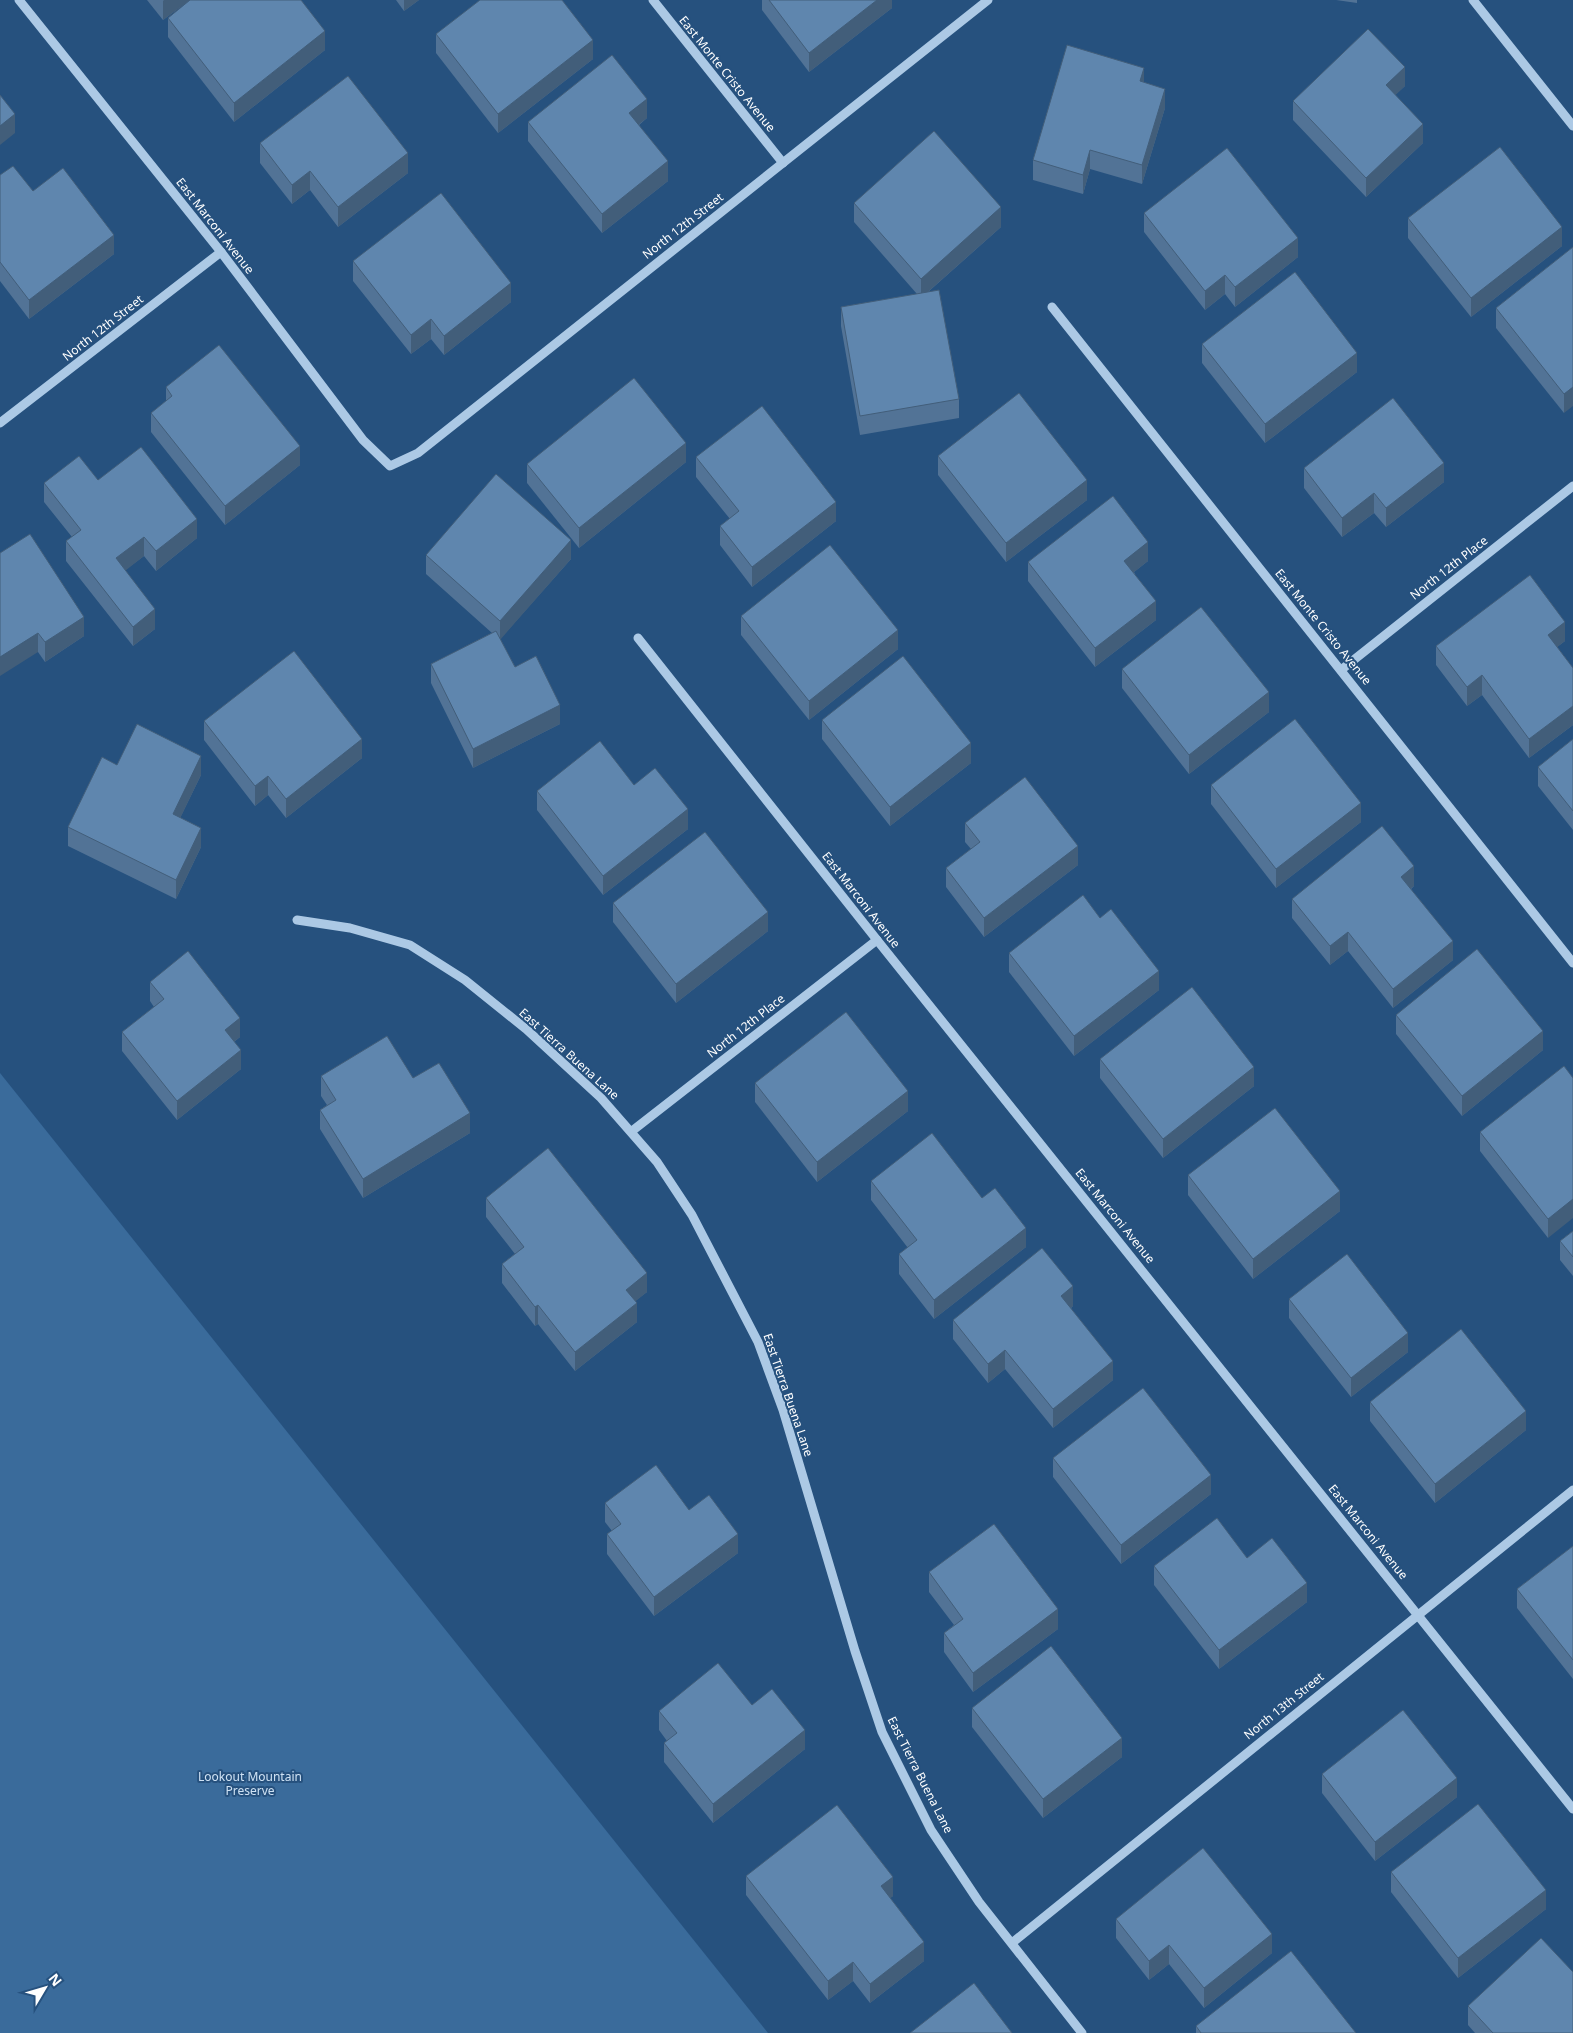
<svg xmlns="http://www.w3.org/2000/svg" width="1573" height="2033" font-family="'Noto Sans',sans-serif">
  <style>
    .green { fill: #3a6b9b }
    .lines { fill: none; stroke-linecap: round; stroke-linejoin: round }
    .minor { stroke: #acc9e5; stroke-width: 9 }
    .wall { fill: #527396 }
    .shaded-wall { fill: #425e7a }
    .building { fill: #5f86ae; stroke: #425e7a }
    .labels { text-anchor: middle; stroke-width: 4; stroke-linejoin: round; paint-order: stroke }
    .street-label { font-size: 12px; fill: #fff; stroke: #26517e }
    .park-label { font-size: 12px; fill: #cfe2f4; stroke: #26517e }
  </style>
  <rect width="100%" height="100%" fill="#26517e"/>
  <polygon class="green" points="0,1073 768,2033 0,2033"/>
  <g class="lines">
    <g class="minor">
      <polyline points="19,0 221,252 363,440 390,466 418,453 988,0"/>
      <polyline points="653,0 783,163"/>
      <polyline points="1473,0 1573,126"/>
      <polyline points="1052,307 1573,963"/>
      <polyline points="0,423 221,252"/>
      <polyline points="638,638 877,940 1573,1809"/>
      <polyline points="1341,670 1573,486"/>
      <polyline points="297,920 350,928 410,945 465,980 526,1029 601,1098 657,1162 692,1215 758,1342 783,1410 855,1651 882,1732 931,1830 979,1902 1082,2033"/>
      <polyline points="632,1131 877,940"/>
      <polyline points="1012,1943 1573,1490"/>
    </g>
  </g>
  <g class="wall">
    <polygon points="147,0 190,0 163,20"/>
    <polygon points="396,0 419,0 404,11"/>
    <polygon points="762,0 892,0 892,8 809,72 762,10"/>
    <polygon points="1336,0 1357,0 1357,3"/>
    <polygon points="168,18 325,50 234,122 168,37"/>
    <polygon points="436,34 593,59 498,133 436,53"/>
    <polygon points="1405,86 1395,95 1423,143 1366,197 1293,120 1293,101"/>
    <polygon points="1165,108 1142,184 1090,169 1083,194 1033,180 1033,160"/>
    <polygon points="647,118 639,125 668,181 602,233 528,141 528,122"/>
    <polygon points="260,143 408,173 338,227 310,190 292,204 260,163"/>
    <polygon points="0,175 114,254 29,319 0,281"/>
    <polygon points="854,203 1001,227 928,292 959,399 959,418 860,435 841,326 841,307 917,294 854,222"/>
    <polygon points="1144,213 1298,257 1235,307 1225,294 1205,310 1144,232"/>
    <polygon points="1408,218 1562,246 1471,317 1408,238"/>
    <polygon points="1573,247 1564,413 1496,328 1496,308"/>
    <polygon points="353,261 511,302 444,355 431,339 411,354 353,281"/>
    <polygon points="1202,344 1357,372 1265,443 1202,363"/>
    <polygon points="166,387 300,465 225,525 151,432 151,413 166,401"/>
    <polygon points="938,456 1087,500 1006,562 938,475"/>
    <polygon points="696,457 836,521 752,587 720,545 720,526 730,519 696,477"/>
    <polygon points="686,462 579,548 527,483 527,464"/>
    <polygon points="1304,468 1444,482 1386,527 1374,513 1342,537 1304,488"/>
    <polygon points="98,480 197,538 156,571 144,556 125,570 155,629 133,646 66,561 66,541 72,537 44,502 44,483"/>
    <polygon points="0,553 84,636 45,662 38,652"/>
    <polygon points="426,555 571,559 500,639 515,667 560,724 473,768 431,683 431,664 492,633 426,574"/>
    <polygon points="1148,561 1134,572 1156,620 1095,667 1028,581 1028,562"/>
    <polygon points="741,616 898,649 809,720 741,635"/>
    <polygon points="1565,641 1557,647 1573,668 1573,725 1529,758 1482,695 1467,706 1436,665 1436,646"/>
    <polygon points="1122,669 1269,712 1189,774 1122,688"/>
    <polygon points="822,720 971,763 890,826 822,739"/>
    <polygon points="204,721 362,758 286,818 268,795 255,806 204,740"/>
    <polygon points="1573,739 1573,830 1538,786 1538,767"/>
    <polygon points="117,765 201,775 180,818 201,847 176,899 68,846 68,827"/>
    <polygon points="634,785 688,829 603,895 537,810 537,791"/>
    <polygon points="1211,785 1361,822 1276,888 1211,804"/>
    <polygon points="965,823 1078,865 984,937 946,887 946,868 971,849 965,842"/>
    <polygon points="1414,886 1411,889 1453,960 1393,1008 1348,951 1330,965 1292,918 1292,899"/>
    <polygon points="613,903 768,931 676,1003 613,922"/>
    <polygon points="1100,918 1159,990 1074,1056 1009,972 1009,953"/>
    <polygon points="150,982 240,1037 234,1042 241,1069 177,1120 122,1051 122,1032 154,1007 150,1001"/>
    <polygon points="1396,1015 1543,1050 1462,1116 1396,1034"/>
    <polygon points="1100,1059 1254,1086 1163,1158 1100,1078"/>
    <polygon points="321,1076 413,1078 470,1133 363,1198 320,1129 320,1110 327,1105 321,1096"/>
    <polygon points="1573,1078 1548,1238 1480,1151 1480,1132"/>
    <polygon points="755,1083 908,1111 817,1182 755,1102"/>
    <polygon points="1188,1175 1340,1211 1253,1279 1188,1195"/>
    <polygon points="871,1181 982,1198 1026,1247 934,1319 899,1274 899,1254 908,1248 871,1200"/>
    <polygon points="486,1198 647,1292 635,1301 637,1322 575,1371 538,1324 535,1326 502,1283 502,1264 515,1254 486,1217"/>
    <polygon points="1573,1231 1573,1276 1560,1260 1560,1241"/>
    <polygon points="1289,1299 1408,1352 1351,1397 1289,1318"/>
    <polygon points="1073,1306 1071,1308 1113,1380 1053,1428 1005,1369 988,1383 953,1339 953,1320"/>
    <polygon points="1370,1402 1526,1430 1435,1503 1370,1421"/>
    <polygon points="1053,1458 1211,1494 1121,1564 1053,1477"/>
    <polygon points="605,1503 738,1553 654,1616 607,1554 607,1534 612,1531 605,1522"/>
    <polygon points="1573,1546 1573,1679 1517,1608 1517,1589"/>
    <polygon points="1247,1558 1307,1602 1219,1669 1154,1585 1154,1566"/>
    <polygon points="929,1572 1058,1629 973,1692 944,1652 944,1633 954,1625 929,1592"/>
    <polygon points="972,1708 1122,1757 1043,1818 972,1727"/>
    <polygon points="659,1711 805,1749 713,1823 664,1762 664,1743 667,1741 659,1730"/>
    <polygon points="1322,1774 1457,1797 1375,1861 1322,1793"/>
    <polygon points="1391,1872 1546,1909 1458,1978 1391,1892"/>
    <polygon points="746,1876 893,1896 890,1898 924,1961 870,2003 853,1981 828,2000 746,1895"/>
    <polygon points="1116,1919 1272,1953 1204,2008 1169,1964 1149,1980 1116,1938"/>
    <polygon points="1468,2006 1573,2033 1475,2033 1468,2025"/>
    <polygon points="1196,2026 1356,2033 1196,2033"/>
  </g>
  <g class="shaded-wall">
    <polygon points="164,0 190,0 163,20 163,1"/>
    <polygon points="404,0 419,0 404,11"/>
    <polygon points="877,0 892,0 892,8 809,72 809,53"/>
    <polygon points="325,31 325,50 234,122 234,103"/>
    <polygon points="593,40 593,59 498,133 498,114"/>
    <polygon points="1405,67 1405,86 1386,104 1386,85"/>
    <polygon points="1144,68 1144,87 1140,81"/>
    <polygon points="1165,89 1165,108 1142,184 1142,165"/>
    <polygon points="647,99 647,118 629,132 629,113"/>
    <polygon points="15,114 15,133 0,145 0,126"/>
    <polygon points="1423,124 1423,143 1366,197 1366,178"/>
    <polygon points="1090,150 1090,169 1083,194 1083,175"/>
    <polygon points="408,153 408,173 338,227 338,207"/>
    <polygon points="668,161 668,181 602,233 602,214"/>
    <polygon points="310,171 310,190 292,204 292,185"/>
    <polygon points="1001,207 1001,227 921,298 921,279"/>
    <polygon points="1562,227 1562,246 1471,317 1471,298"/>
    <polygon points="114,235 114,254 29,319 29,300"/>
    <polygon points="1298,238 1298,257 1235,307 1235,287"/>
    <polygon points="1225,275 1225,294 1205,310 1205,291"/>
    <polygon points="511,283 511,302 444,355 444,336"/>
    <polygon points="431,319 431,339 411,354 411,335"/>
    <polygon points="1357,353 1357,372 1265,443 1265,424"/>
    <polygon points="1573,387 1573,406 1564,413 1564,394"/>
    <polygon points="686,443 686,462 579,548 579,528"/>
    <polygon points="300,446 300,465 225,525 225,506"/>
    <polygon points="1444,463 1444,482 1386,527 1386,508"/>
    <polygon points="1087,480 1087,500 1006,562 1006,543"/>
    <polygon points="1374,493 1374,513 1342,537 1342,518"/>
    <polygon points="836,502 836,521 752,587 752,567"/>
    <polygon points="197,519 197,538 156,571 156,551"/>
    <polygon points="144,537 144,556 116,578 116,558"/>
    <polygon points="571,540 571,559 500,640 500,621"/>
    <polygon points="1148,542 1148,561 1124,580 1124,561"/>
    <polygon points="1156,601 1156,620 1095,667 1095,648"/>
    <polygon points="155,609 155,629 133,646 133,627"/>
    <polygon points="84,617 84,636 45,662 45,642"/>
    <polygon points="1565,622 1565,641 1548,654 1548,635"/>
    <polygon points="898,630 898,649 809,720 809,701"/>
    <polygon points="38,633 38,652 0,676 0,657"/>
    <polygon points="1482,675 1482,695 1467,706 1467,687"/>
    <polygon points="1269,692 1269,712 1189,774 1189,755"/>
    <polygon points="560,705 560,724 473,768 473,749"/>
    <polygon points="1573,706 1573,725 1529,758 1529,739"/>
    <polygon points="362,739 362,758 286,818 286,799"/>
    <polygon points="971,743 971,763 890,826 890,807"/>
    <polygon points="201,756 201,775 173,833 173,814"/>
    <polygon points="268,776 268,795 255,806 255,786"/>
    <polygon points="1361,803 1361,822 1276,888 1276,869"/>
    <polygon points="688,809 688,829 603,895 603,876"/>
    <polygon points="201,828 201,847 176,899 176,880"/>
    <polygon points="1078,846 1078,865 984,937 984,918"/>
    <polygon points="1414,866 1414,886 1401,896 1401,877"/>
    <polygon points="768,912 768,931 676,1003 676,984"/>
    <polygon points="1348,932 1348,951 1330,965 1330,946"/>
    <polygon points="1453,941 1453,960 1393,1008 1393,989"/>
    <polygon points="1159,971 1159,990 1074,1056 1074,1036"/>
    <polygon points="240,1018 240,1037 225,1049 225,1030"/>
    <polygon points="1543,1031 1543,1050 1462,1116 1462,1096"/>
    <polygon points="241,1050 241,1069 177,1120 177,1101"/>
    <polygon points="1254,1067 1254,1086 1163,1158 1163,1139"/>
    <polygon points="908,1091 908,1111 817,1182 817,1162"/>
    <polygon points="470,1113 470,1133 363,1198 363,1179"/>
    <polygon points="1340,1191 1340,1211 1253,1279 1253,1259"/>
    <polygon points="1573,1199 1573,1218 1548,1238 1548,1219"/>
    <polygon points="1026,1228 1026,1247 934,1319 934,1300"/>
    <polygon points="647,1273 647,1292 626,1309 626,1290"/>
    <polygon points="1073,1286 1073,1306 1061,1316 1061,1296"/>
    <polygon points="637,1303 637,1322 575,1371 575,1352"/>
    <polygon points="538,1305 538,1324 535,1326 535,1307"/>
    <polygon points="1408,1333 1408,1352 1351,1397 1351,1378"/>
    <polygon points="1005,1350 1005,1369 988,1383 988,1364"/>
    <polygon points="1113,1361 1113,1380 1053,1428 1053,1409"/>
    <polygon points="1526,1411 1526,1430 1435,1503 1435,1484"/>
    <polygon points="1211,1475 1211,1494 1121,1564 1121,1545"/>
    <polygon points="738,1534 738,1553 654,1616 654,1597"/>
    <polygon points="1307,1583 1307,1602 1219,1669 1219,1650"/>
    <polygon points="1058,1609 1058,1629 973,1692 973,1673"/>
    <polygon points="805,1730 805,1749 713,1823 713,1804"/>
    <polygon points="1122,1738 1122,1757 1043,1818 1043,1799"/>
    <polygon points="1457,1778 1457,1797 1375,1861 1375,1842"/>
    <polygon points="893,1877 893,1896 881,1905 881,1886"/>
    <polygon points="1546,1890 1546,1909 1458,1978 1458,1958"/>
    <polygon points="1272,1934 1272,1953 1204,2008 1204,1988"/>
    <polygon points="924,1942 924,1961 870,2003 870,1984"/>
    <polygon points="1169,1945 1169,1964 1149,1980 1149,1961"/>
    <polygon points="853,1962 853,1981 828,2000 828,1981"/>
  </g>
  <g class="building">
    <polygon points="190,0 301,0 325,31 234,103 168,18"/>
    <polygon points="480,0 562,0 593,40 498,114 436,34"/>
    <polygon points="769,0 877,0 809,53"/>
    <polygon points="1368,29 1405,67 1386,85 1423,124 1366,178 1293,101"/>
    <polygon points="1067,45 1144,68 1140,81 1165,89 1142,165 1090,150 1083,175 1033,160"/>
    <polygon points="612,55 647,99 629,113 668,161 602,214 528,122"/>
    <polygon points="348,76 408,153 338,207 310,171 292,185 260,143"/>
    <polygon points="0,95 15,114 0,126"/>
    <polygon points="934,131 1001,207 921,279 854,203"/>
    <polygon points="1500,147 1562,227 1471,298 1408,218"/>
    <polygon points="1227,148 1298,238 1235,287 1225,275 1205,291 1144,213"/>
    <polygon points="13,166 33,191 63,168 114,235 29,300 0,262 0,175"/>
    <polygon points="441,193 511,283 444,336 431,319 411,335 353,261"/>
    <polygon points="1573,247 1573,387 1564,394 1496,308"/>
    <polygon points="1295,272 1357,353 1265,424 1202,344"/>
    <polygon points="939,290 959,399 860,416 841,307"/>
    <polygon points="219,345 300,446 225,506 151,413 172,396 166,387"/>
    <polygon points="634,378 686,443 579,528 527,464"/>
    <polygon points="1019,393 1087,480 1006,543 938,456"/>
    <polygon points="1393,398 1444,463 1386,508 1374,493 1342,518 1304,468"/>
    <polygon points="762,406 836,502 752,567 720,526 739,511 696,457"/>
    <polygon points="141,447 197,519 156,551 144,537 116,558 155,609 133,627 66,541 81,530 44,483 79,456 98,480"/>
    <polygon points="496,474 571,540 500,621 426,555"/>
    <polygon points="1113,496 1148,542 1124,561 1156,601 1095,648 1028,562"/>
    <polygon points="30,534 84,617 45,642 38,633 0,657 0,553"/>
    <polygon points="830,545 898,630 809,701 741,616"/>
    <polygon points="1530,575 1565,622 1548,635 1573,668 1573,706 1529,739 1482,675 1467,687 1436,646"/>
    <polygon points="1201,607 1269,692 1189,755 1122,669"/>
    <polygon points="496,631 515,667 536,656 560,705 473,749 431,664"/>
    <polygon points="294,651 362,739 286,799 268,776 255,786 204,721"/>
    <polygon points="903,656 971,743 890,807 822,720"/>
    <polygon points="1295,719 1361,803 1276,869 1211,785"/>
    <polygon points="137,724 201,756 173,814 201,828 176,880 68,827 102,757 117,765"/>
    <polygon points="1573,739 1573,811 1538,767"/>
    <polygon points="600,741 634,785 655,768 688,809 603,876 537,791"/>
    <polygon points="1025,777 1078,846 984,918 946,868 980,842 965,823"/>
    <polygon points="1382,826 1414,866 1401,877 1453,941 1393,989 1348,932 1330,946 1292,899"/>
    <polygon points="705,832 768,912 676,984 613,903"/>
    <polygon points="1083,895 1100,918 1111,909 1159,971 1074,1036 1009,953"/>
    <polygon points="1477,949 1543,1031 1462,1096 1396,1015"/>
    <polygon points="188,951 240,1018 225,1030 241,1050 177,1101 122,1032 164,999 150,982"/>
    <polygon points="1192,987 1254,1067 1163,1139 1100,1059"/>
    <polygon points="846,1012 908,1091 817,1162 755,1083"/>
    <polygon points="387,1036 413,1078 439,1063 470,1113 363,1179 320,1110 336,1100 321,1076"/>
    <polygon points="1564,1066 1573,1078 1573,1199 1548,1219 1480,1132"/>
    <polygon points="1275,1108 1340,1191 1253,1259 1188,1175"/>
    <polygon points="932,1133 982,1198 995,1188 1026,1228 934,1300 899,1254 917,1240 871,1181"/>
    <polygon points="548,1148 647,1273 626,1290 637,1303 575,1352 538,1305 535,1307 502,1264 524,1247 486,1198"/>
    <polygon points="1573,1231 1573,1257 1560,1241"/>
    <polygon points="1042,1248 1073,1286 1061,1296 1113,1361 1053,1409 1005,1350 988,1364 953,1320"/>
    <polygon points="1347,1254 1408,1333 1351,1378 1289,1299"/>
    <polygon points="1461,1329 1526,1411 1435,1484 1370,1402"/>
    <polygon points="1143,1388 1211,1475 1121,1545 1053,1458"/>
    <polygon points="656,1465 689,1510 709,1495 738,1534 654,1597 607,1534 621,1524 605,1503"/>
    <polygon points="1217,1518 1247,1558 1272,1538 1307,1583 1219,1650 1154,1566"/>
    <polygon points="994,1524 1058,1609 973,1673 944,1633 963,1619 929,1572"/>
    <polygon points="1573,1546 1573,1660 1517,1589"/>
    <polygon points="1051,1646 1122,1738 1043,1799 972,1708"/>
    <polygon points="718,1663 752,1705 772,1689 805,1730 713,1804 664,1743 677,1733 659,1711"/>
    <polygon points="1403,1710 1457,1778 1375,1842 1322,1774"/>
    <polygon points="1478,1804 1546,1890 1458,1958 1391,1872"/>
    <polygon points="837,1805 893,1877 881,1886 924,1942 870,1984 853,1962 828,1981 746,1876"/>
    <polygon points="1203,1848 1272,1934 1204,1988 1169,1945 1149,1961 1116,1919"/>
    <polygon points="1541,1938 1573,1972 1573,2033 1493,2033 1468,2006"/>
    <polygon points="1291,1951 1356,2033 1201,2033 1196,2026"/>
    <polygon points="974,1983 1012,2033 910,2033"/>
  </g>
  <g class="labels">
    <g class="street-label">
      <text transform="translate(727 74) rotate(51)" y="4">East Monte Cristo Avenue</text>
      <text transform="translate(215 226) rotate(52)" y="4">East Marconi Avenue</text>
      <text transform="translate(683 226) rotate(-38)" y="4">North 12th Street</text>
      <text transform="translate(103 328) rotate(-38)" y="4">North 12th Street</text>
      <text transform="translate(1449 568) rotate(-38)" y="4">North 12th Place</text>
      <text transform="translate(1323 627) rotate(51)" y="4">East Monte Cristo Avenue</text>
      <text transform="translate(861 900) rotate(52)" y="4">East Marconi Avenue</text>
      <text transform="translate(746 1026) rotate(-38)" y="4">North 12th Place</text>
      <text transform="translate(569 1054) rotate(42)" y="4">East Tierra Buena Lane</text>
      <text transform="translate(1115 1216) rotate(51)" y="4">East Marconi Avenue</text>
      <text transform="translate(788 1395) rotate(71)" y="4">East Tierra Buena Lane</text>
      <text transform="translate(1368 1532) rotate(51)" y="4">East Marconi Avenue</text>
      <text transform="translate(1284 1706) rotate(-39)" y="4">North 13th Street</text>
      <text transform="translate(920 1775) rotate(63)" y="4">East Tierra Buena Lane</text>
    </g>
    <g class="park-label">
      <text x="250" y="1781">Lookout Mountain<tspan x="250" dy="14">Preserve</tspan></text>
    </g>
  </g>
  <g transform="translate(45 1988) rotate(52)" stroke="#26517e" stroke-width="4" paint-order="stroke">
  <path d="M0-4L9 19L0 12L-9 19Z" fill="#ffffff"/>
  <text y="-8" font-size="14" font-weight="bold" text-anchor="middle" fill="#ffffff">N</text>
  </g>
</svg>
